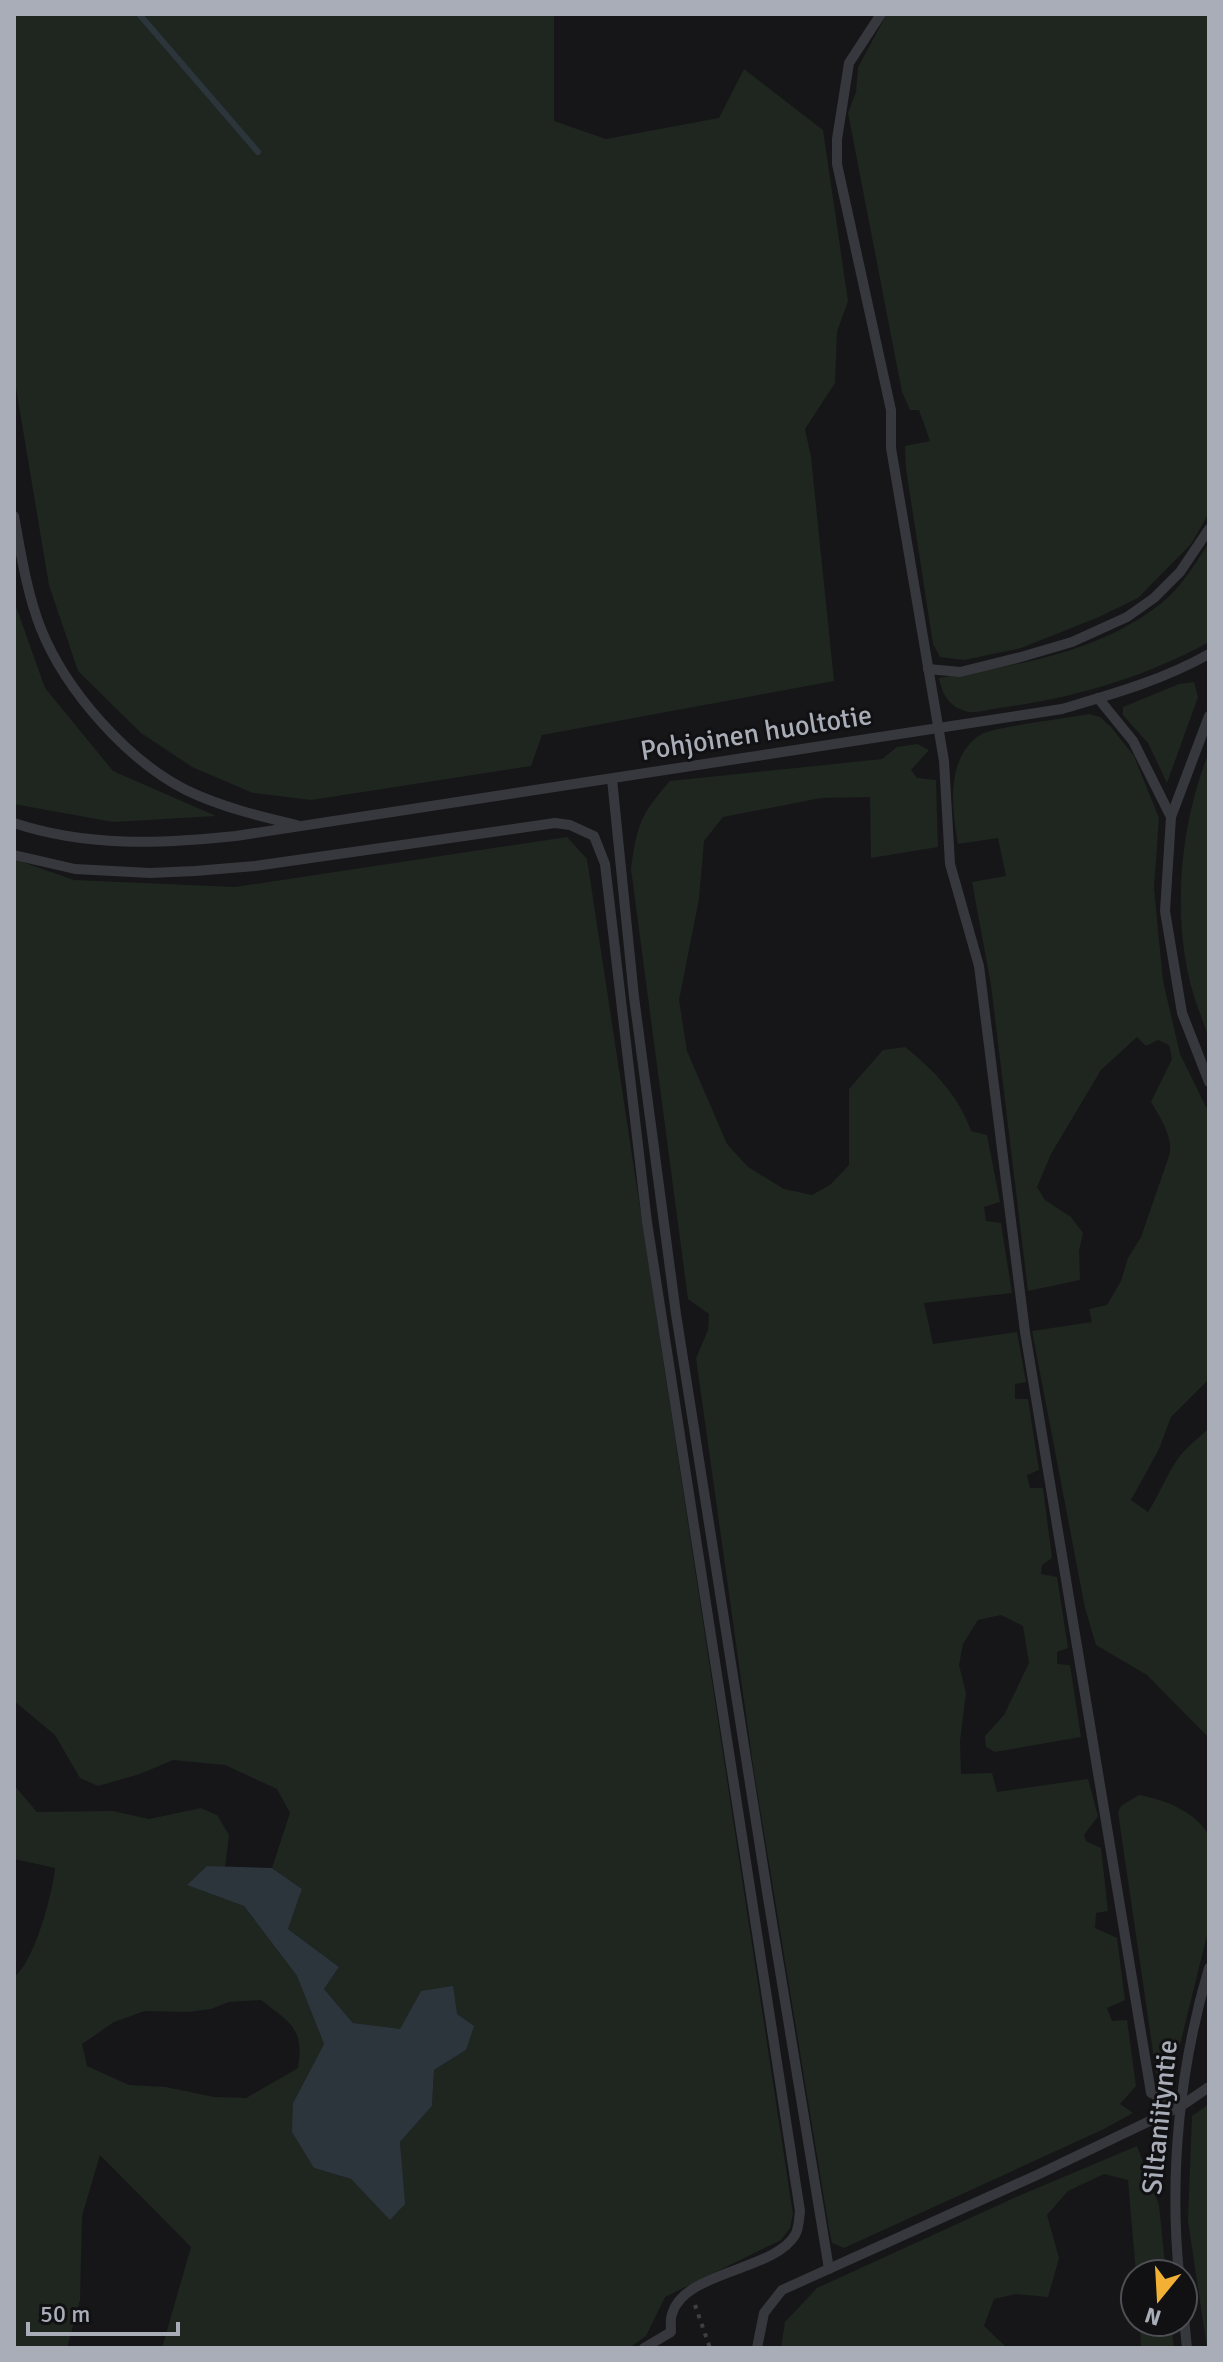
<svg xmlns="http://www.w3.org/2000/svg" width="1223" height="2362" font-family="Signika,sans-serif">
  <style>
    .green { fill: #1e261f; fill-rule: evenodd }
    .water { fill: #2c353c }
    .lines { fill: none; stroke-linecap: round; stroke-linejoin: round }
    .stream { stroke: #2c353c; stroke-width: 6 }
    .path { stroke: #3d3f44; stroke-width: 4; stroke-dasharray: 4 6; stroke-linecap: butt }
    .lane { stroke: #37383d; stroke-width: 10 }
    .labels { text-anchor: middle; stroke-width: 6; stroke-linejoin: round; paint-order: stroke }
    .street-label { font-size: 28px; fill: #a8adb8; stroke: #111113 }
  </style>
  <rect width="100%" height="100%" fill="#161618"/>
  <g class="green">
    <polygon points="14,14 554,14 554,121 606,139 719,118 744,69 823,130 848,301 837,332 835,383 805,429 811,457 834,681 542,735 531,766 311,800 253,793 192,767 141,733 78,671 49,585 14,376"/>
    <polygon points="887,14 1209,14 1209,513 1191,544 1138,598 1099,617 1021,648 964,660 940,657 933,644 906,469 905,446 930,441 919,410 910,410 902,392 848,113 856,92 858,67"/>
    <path d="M1209 543V642C1146 677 1071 699 999 708 990 709 978 713 969 712 950 708 942 695 939 678 1017 665 1101 653 1164 601 1181 587 1196 562 1209 543Z"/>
    <polygon points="14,601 45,688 113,771 216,816 113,822 14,804"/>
    <polygon points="1194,682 1198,697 1167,783 1148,743 1123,715 1123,707 1179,684"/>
    <path d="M1089 714 1100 717 1111 727 1134 756 1159 818 1154 888 1163 981 1180 1054 1209 1113V1379L1171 1417 1159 1449 1131 1500 1148 1512C1159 1495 1166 1476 1177 1460 1186 1447 1198 1439 1209 1428V1738L1147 1675 1096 1645 1085 1608 1032 1331 1092 1322 1089 1309 1107 1305 1121 1281 1128 1258 1141 1237 1170 1153C1172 1135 1160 1117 1151 1102L1172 1059 1169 1045 1158 1040 1146 1046 1137 1037 1101 1070 1051 1154 1037 1187 1045 1200 1071 1217 1083 1233 1079 1251 1080 1280 1028 1291 991 985 972 882 1006 876 998 838 958 844C952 810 945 758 980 735 992 727 1069 718 1089 714Z"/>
    <path d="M917 744 929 750 911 770 917 778 936 780 938 847 871 858 870 797 821 798 723 817 704 841 699 899 679 1000 687 1051 727 1144 748 1167 784 1189 812 1195 830 1185 849 1165V1089L883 1050 905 1047C932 1068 960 1097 971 1131L987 1135 1000 1202 984 1207 986 1221 1001 1223 1012 1293 924 1303 933 1344 1017 1332 1026 1382 1015 1384V1399H1028L1039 1470 1027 1475 1030 1488H1043L1052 1558 1042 1565 1041 1574 1057 1577 1068 1648 1057 1652V1664L1070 1665 1081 1737 995 1752 986 1747 985 1736 1004 1715 1029 1663 1023 1626 1001 1615 978 1620 963 1644 959 1665 966 1693 960 1741 961 1774 992 1773 997 1792 1088 1779 1098 1816 1084 1835 1086 1841 1101 1848 1108 1911 1096 1913 1095 1928 1117 1938 1125 2000 1107 2008 1112 2021 1127 2020 1136 2086 1120 2104 1133 2113 1102 2130 844 2248 832 2243 829 2229 754 1772 696 1358 708 1330 709 1314 688 1299 631 869C637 825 640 815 670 781L882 759 897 747Z"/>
    <path d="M1209 752V1039C1202 1017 1192 995 1188 973 1173 902 1182 819 1209 752Z"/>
    <path d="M567 837 587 859 793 2214 790 2228 781 2240 665 2297 646 2336 629 2348H162L191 2247 100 2155 82 2216 80 2300 67 2348H14V1977C34 1963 53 1893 55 1868L14 1859V1785L37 1812 113 1811 149 1819 201 1808 217 1815 229 1835 225 1867 207 1866 188 1885 244 1906 297 1976 324 2044 293 2103 314 2168 351 2179 390 2219 404 2204 400 2142 432 2106 434 2070 466 2050 421 1991 400 2030 353 2023 324 1989 339 1967 288 1929 302 1889 272 1868 290 1813 277 1789 225 1765 173 1760 140 1774 98 1786 80 1778 55 1735 14 1701V859L74 880 235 887ZM261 2000C289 2022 305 2028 298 2068L246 2098 214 2097 166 2087 129 2085 87 2066 82 2044 114 2022 145 2011 188 2012 211 2009 229 2002Z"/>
    <path d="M1139 1795C1167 1800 1193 1811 1209 1835V1927L1172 2077 1165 2084 1157 2079 1118 1812 1121 1806Z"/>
    <polygon points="1209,2104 1209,2348 1207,2348 1188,2221 1192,2116"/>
    <polygon points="1137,2146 1159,2205 1166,2274 1136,2274 1128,2180 1104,2174 1068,2191 1047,2215 1059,2258 1048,2297 1016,2294 994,2299 984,2326 1007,2348 781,2348 785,2322 817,2288 1016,2197"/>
    <polygon points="1140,2322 1171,2322 1174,2348 1141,2348"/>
  </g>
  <polygon class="water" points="207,1866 272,1868 302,1889 288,1929 339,1967 324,1989 353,2023 400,2029 421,1991 453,1986 457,2014 474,2026 466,2050 434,2070 432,2106 400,2142 405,2204 390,2220 351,2179 314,2168 292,2132 293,2103 324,2044 297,1976 244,1906 187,1885"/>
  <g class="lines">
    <polyline class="stream" points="139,14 258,152"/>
    <polyline class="path" points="695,2305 710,2348"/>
    <g class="lane">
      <polyline points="881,14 849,63 837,139 837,164 891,410 891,448 944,761 950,864 979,966 1025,1332 1151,2093 1181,2106 1209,2087"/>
      <path d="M14 516C21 554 27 594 41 629 66 691 127 760 186 790 221 807 259 816 297 825"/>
      <polyline points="928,669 960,672 1021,657 1072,642 1127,617 1154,598 1180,572 1209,529"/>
      <polyline points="1098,698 1133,741 1171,817"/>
      <polyline points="1209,716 1171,817 1165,911 1182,1013 1209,1082"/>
      <polyline points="612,779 634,997 676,1314 768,1898 829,2269"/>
      <path d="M14 823C86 847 161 844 236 836L1062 709C1113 694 1163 680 1209 654"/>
      <path d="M14 855 75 869 150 873 195 871 255 866 555 823 570 825 594 836 605 864 647 1222 800 2211C799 2218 799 2229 795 2235 774 2271 684 2271 672 2314 670 2319 671 2327 671 2332L644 2348"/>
      <path d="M1179 2274C1169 2172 1180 2065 1209 1968"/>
      <polyline points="1183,2309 1187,2348"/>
      <polyline points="757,2348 764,2313 782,2290 1037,2175 1181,2106"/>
    </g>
  </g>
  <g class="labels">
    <g class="street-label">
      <text transform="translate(756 732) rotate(-9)" y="10">Pohjoinen huoltotie</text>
      <text transform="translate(1159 2117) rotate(-84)" y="10">Siltaniityntie</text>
    </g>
  </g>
  <rect width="1223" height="2362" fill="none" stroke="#a8adb8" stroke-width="32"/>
  <g transform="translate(1159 2298) rotate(198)"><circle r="38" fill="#111113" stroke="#4d4f55" stroke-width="2"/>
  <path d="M0-6L14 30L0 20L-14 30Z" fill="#f2b134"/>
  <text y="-12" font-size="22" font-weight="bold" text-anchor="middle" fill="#a8adb8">N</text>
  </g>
  <path d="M28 2322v12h150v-12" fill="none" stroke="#a8adb8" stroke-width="4"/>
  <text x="40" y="2322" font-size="24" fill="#a8adb8" stroke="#111113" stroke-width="6" paint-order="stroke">50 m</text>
</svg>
